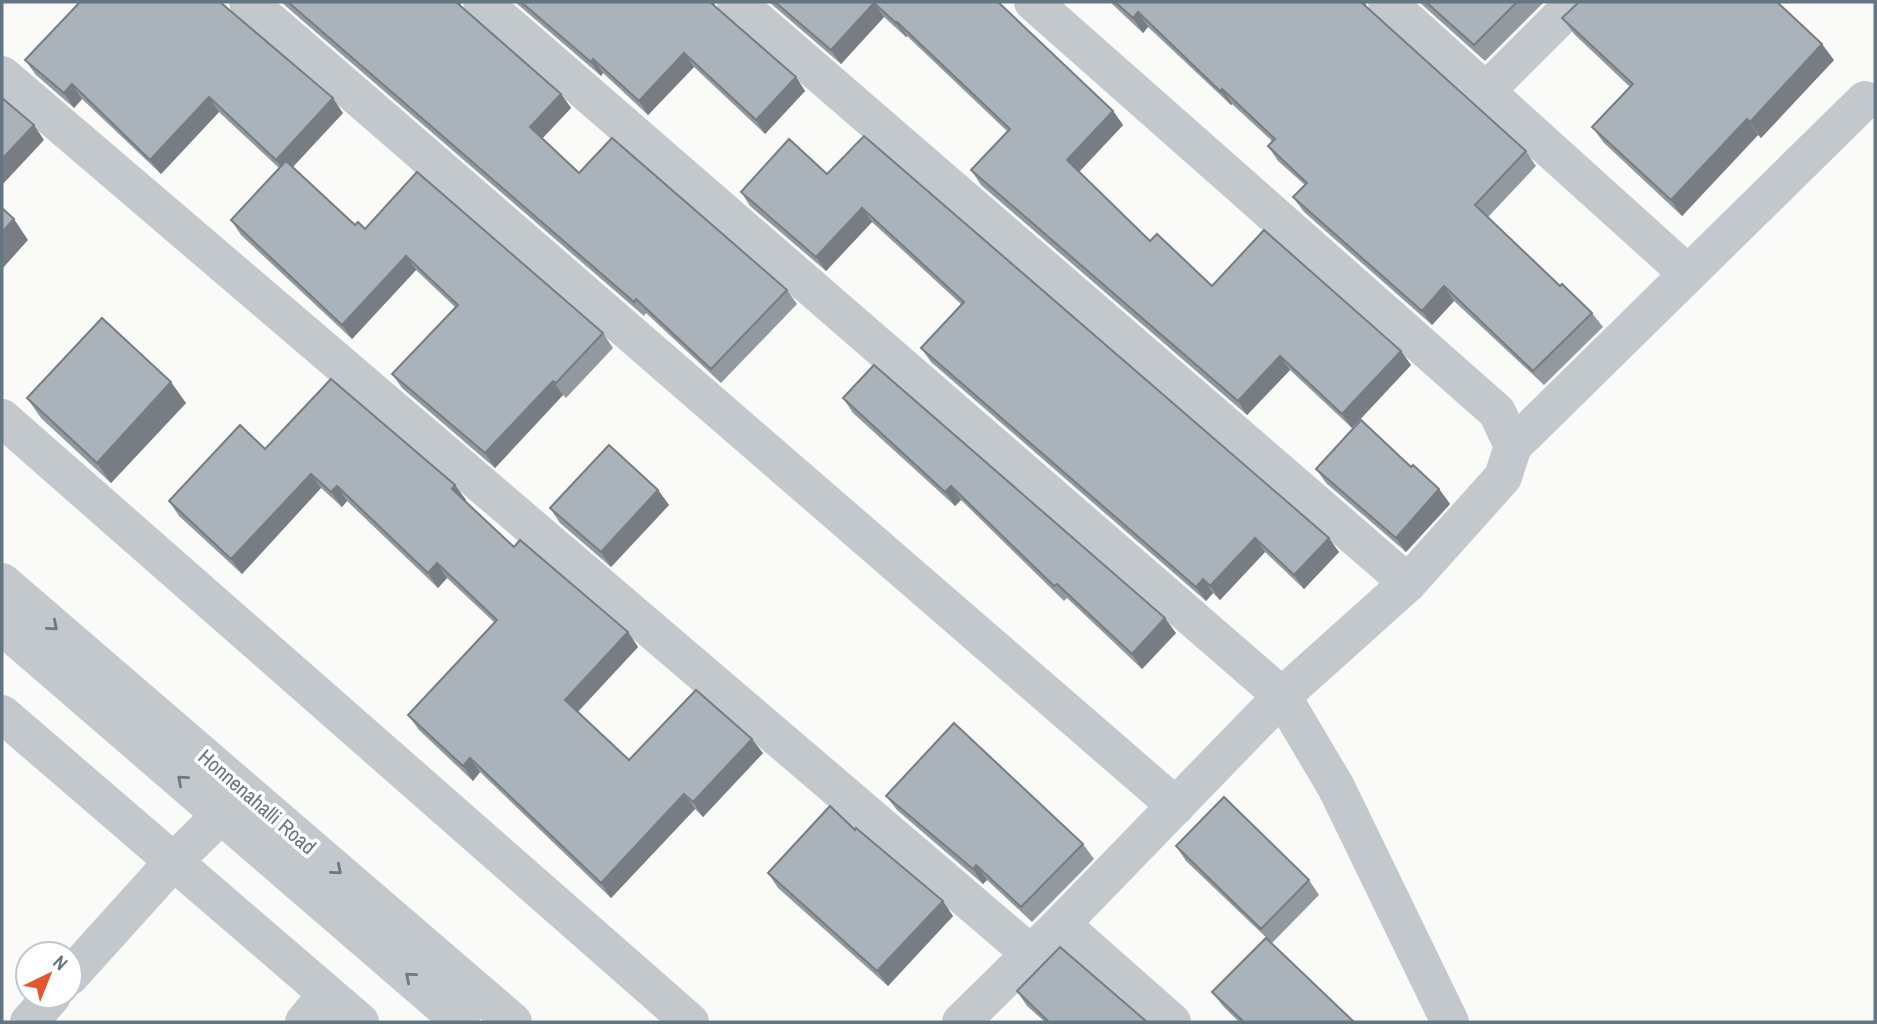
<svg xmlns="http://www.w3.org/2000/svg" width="1877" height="1024" font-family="'Archivo Narrow',sans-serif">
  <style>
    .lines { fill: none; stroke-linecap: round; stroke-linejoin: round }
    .minor { stroke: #c3c8cc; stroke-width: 38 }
    .wall { fill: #929a9f }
    .shaded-wall { fill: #777d82 }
    .building { fill: #aab3b9; stroke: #777d82; stroke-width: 2 }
    .oneway { stroke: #6a7a87 }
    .labels { text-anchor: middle; stroke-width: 7; stroke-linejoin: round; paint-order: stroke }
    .street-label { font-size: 21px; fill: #657683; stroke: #fff }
  </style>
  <rect width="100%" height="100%" fill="#fafaf8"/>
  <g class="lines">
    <g class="minor">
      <polyline points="248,2 1176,806"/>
      <polyline points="482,2 1282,696 1336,787 1450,1022"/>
      <polyline points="736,2 1408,583"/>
      <polyline points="1387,2 1688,274"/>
      <polyline points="2,75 1031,954"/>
      <polyline points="1486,91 1575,2"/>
      <polyline points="2,418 690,1022"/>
      <polyline points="1513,446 1865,100"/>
      <polyline points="2,582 513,1022"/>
      <polyline points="2,626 461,1022"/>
      <polyline points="2,714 360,1022"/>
      <polyline points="1061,924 1172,1022"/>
      <polyline points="70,976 173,862 222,814"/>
      <polyline points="29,1022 52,996"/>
      <polyline points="304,1022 327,994"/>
      <polyline points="961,1022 1061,924 1282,696 1408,583 1503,477 1513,446 1497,412 1033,2"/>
    </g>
  </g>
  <g class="wall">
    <polygon points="281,2 461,2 461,7 561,94 571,108 542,138 579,173 787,290 797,304 721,383 646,313 644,316"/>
    <polygon points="515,2 715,2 715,7 796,77 805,91 765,134 694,67 648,115 603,73 601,76"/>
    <polygon points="769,2 998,2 1113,111 1123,125 1079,172 1150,241 1212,286 1401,351 1411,365 1352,428 1290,370 1247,415 981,185 971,170 1008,132 907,36 906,37 884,17 841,64"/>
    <polygon points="1110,2 1366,2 1366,7 1526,151 1536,166 1488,217 1560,286 1592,313 1603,327 1544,385 1454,301 1432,325 1304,212 1293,197 1305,185 1278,161 1268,146 1273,142 1232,104 1231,105 1148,27 1143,33"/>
    <polygon points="1419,2 1544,2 1485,61"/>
    <polygon points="1562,18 1834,60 1761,138 1758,135 1682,216 1604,143 1592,127 1630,87 1574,34"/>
    <polygon points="25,60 343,113 293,167 355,225 603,333 613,348 566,398 563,395 495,468 402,388 392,374 455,307 416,270 352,339 241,235 231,220 279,168 219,112 161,174 82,99 74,108 36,75"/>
    <polygon points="827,174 1339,552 1304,589 1265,552 1220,600 1213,593 1206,601 931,362 921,348 962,305 872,222 826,271 750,206 741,192"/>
    <polygon points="27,398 186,403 111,483 41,418"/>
    <polygon points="843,398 1176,633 1142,669 1067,598 1064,601 961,500 955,506 853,413"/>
    <polygon points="265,449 455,485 466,500 465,501 514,547 628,632 638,647 577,712 629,760 763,753 703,817 695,809 611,898 480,772 473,781 419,730 408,715 495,623 447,578 438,588 347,501 342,507 321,488 242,574 179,516 169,501"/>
    <polygon points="1411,467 1439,489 1450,504 1406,552 1326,483 1316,469"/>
    <polygon points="658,490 669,505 611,567 560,523 550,508"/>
    <polygon points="886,796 1083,844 1094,859 1032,922 987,880 983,884 897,810"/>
    <polygon points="855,830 953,916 888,986 778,888 768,873"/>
    <polygon points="1176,846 1309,880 1319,895 1272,943 1186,861"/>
    <polygon points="1017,991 1147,1022 1045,1022 1027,1006"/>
    <polygon points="1212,992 1354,1022 1239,1022 1223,1006"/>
  </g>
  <g class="shaded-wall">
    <polygon points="874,3 884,17 841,64 831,50"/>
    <polygon points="1138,12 1148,27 1143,33 1133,18"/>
    <polygon points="897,22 907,36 906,37 896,23"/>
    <polygon points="1822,44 1834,60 1761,138 1750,122"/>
    <polygon points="684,53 694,67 648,115 639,101"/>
    <polygon points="593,59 603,73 601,76 591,62"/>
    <polygon points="796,77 805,91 765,134 756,120"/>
    <polygon points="72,84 82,99 74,108 64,93"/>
    <polygon points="1222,89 1232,104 1231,105 1220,91"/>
    <polygon points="561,94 571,108 540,141 530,127"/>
    <polygon points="209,97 219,112 161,174 150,160"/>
    <polygon points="333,98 343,113 286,174 276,160"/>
    <polygon points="1113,111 1123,125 1077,174 1067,160"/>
    <polygon points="1747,119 1758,135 1682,216 1671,200"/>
    <polygon points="34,125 44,140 2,185 2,159"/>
    <polygon points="862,208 872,222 826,271 816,257"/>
    <polygon points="14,219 28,240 2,269 2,232"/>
    <polygon points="406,256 416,270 352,339 342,325"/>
    <polygon points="1444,286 1454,301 1432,325 1422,311"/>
    <polygon points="1401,351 1411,365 1352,428 1342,414"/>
    <polygon points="1280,356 1290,370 1247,415 1238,401"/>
    <polygon points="553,381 563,395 495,468 485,453"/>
    <polygon points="171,382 186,403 111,483 97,463"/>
    <polygon points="311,474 321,488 242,574 231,559"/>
    <polygon points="455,485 466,500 462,504 452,489"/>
    <polygon points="337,486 347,501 342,507 331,492"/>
    <polygon points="951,486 961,500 955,506 945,492"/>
    <polygon points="1439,489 1450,504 1406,552 1396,538"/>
    <polygon points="658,490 669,505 611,567 601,552"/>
    <polygon points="1255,538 1265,552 1220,600 1210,586"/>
    <polygon points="1329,538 1339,552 1304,589 1294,575"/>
    <polygon points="437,563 447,578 438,588 428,573"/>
    <polygon points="1203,579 1213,593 1206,601 1196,587"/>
    <polygon points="1165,618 1176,633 1142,669 1132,654"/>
    <polygon points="628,632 638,647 575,715 565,700"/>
    <polygon points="752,739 763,753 703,817 693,802"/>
    <polygon points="470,758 480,772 473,781 463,766"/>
    <polygon points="684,794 695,809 611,898 601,883"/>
    <polygon points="976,865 987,880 983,884 973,869"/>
    <polygon points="943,901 953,916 888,986 877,971"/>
  </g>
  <g class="building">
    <polygon points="80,2 220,2 333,98 276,160 209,97 150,160 72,84 64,93 25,60"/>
    <polygon points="288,2 456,2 561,94 530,127 579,173 612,138 787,290 711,369 636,299 634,302"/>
    <polygon points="521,2 710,2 796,77 756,120 684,53 639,101 593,59 591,62"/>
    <polygon points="775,2 998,2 1113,111 1067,160 1150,241 1157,234 1212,286 1264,230 1401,351 1342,414 1280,356 1238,401 971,170 1010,129 897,22 896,23 874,3 831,50"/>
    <polygon points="1115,2 1361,2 1526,151 1475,205 1560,286 1562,284 1592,313 1533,371 1444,286 1422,311 1293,197 1307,183 1268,146 1275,139 1222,89 1220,91 1138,12 1133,18"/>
    <polygon points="1426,2 1517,2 1474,45"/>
    <polygon points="1579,2 1777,2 1822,44 1750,122 1747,119 1671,200 1592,127 1633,84 1562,18"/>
    <polygon points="2,98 34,125 2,159"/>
    <polygon points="864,136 1329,538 1294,575 1255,538 1210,586 1203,579 1196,587 921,348 964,302 862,208 816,257 741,192 789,139 827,174"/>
    <polygon points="286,161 355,225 358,222 365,229 417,172 603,333 556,383 553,381 485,453 392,374 458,305 406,256 342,325 231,220"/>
    <polygon points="2,208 14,219 2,232"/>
    <polygon points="102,318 171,382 97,463 27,398"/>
    <polygon points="874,365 1165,618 1132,654 1057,584 1054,586 951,486 945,492 843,398"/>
    <polygon points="331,379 455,485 452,489 514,547 520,540 628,632 565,700 629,760 696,690 752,739 693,802 684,794 601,883 470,758 463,766 408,715 497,620 437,563 428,573 337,486 331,492 311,474 231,559 169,501 240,425 265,449"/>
    <polygon points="1361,420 1411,467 1413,465 1439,489 1396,538 1316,469"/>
    <polygon points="609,445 658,490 601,552 550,508"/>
    <polygon points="954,723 1083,844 1021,907 976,865 973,869 886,796"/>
    <polygon points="1224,797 1309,880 1261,929 1176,846"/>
    <polygon points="830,806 855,830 856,828 943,901 877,971 768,873"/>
    <polygon points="1266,938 1354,1022 1244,1022 1212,992"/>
    <polygon points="1060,947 1147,1022 1049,1022 1017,991"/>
  </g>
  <defs><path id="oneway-chevron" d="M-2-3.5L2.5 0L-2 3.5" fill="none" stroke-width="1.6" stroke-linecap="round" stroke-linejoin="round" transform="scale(1.75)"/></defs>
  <g class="oneway">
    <use href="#oneway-chevron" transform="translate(53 626) rotate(41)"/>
    <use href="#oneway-chevron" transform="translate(182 780) rotate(-139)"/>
    <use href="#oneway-chevron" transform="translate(337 870) rotate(41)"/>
    <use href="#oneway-chevron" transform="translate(410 977) rotate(-139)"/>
  </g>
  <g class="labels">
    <g class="street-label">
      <text transform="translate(257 802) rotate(41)" y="7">Honnenahalli Road</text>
    </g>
  </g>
  <rect width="1877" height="1024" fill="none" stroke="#657683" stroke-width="7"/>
  <g transform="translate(49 975) rotate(43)"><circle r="33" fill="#ffffff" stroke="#c1c8cd" stroke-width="2"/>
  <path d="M0-5L12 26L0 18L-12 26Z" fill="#e4572e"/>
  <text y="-10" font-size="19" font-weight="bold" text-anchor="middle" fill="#657683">N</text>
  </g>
</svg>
